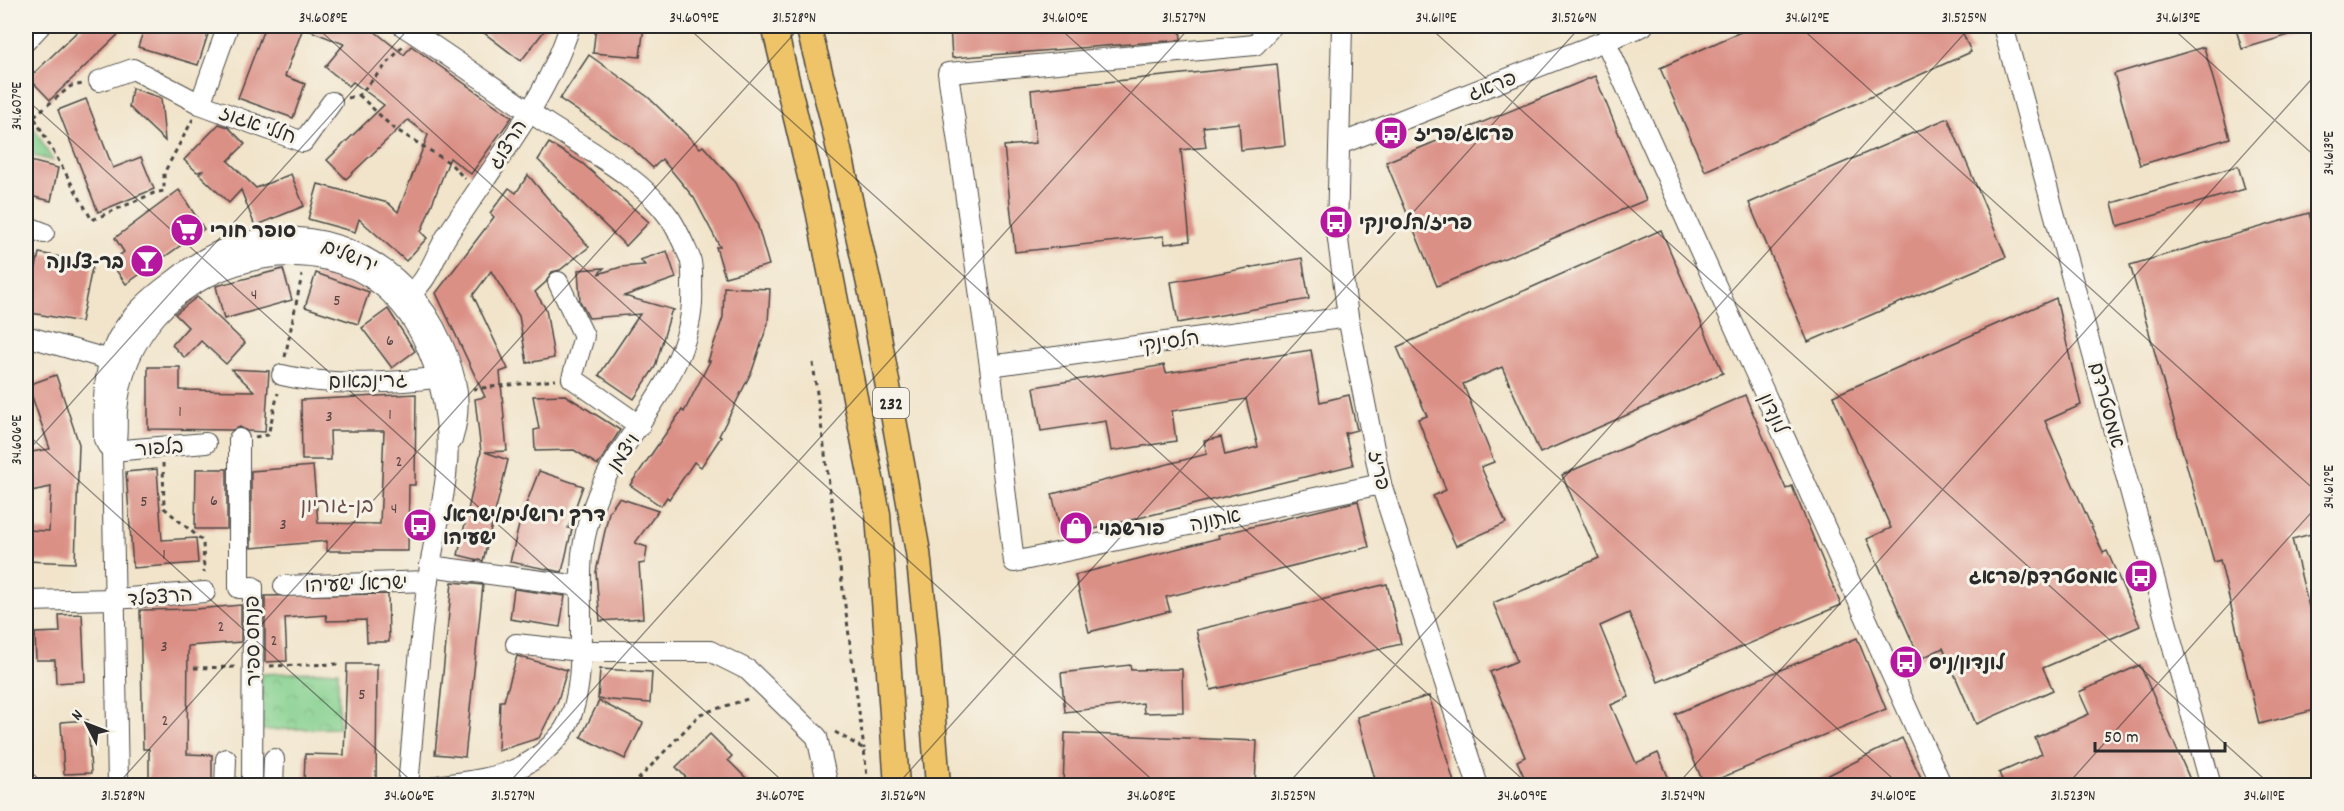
<svg xmlns="http://www.w3.org/2000/svg" width="2344" height="811" font-family="Dekko,'Playpen Sans Hebrew',sans-serif">
  <style>
    .grass { fill: url(#grass-tufts); stroke: #587e5c; stroke-width: 1.5 }
    .park { fill: url(#park-crowns); stroke: #587e5c; stroke-width: 1.5 }
    .building { fill: #db9086 }
    .lines { fill: none; stroke-linecap: round; stroke-linejoin: round }
    .minor-casing { stroke: #494743; stroke-width: 22 }
    .major-casing { stroke: #494743; stroke-width: 27 }
    .path { stroke: #494743; stroke-width: 3; stroke-dasharray: 4.5 4.5; stroke-linecap: butt }
    .minor { stroke: #fff; stroke-width: 20 }
    .major { stroke: #efc469; stroke-width: 24 }
    .ticks { fill: none; stroke: #2b2b2b; stroke-width: 1.5; stroke-opacity: 0.45 }
    .labels { text-anchor: middle; stroke-width: 6; stroke-linejoin: round; paint-order: stroke }
    .number-label { font-size: 16px; fill: #574442 }
    .shield { fill: #f7f3e8; stroke: #686764; stroke-width: 1.5 }
    .shield-label { font-size: 18px; font-weight: bold; fill: #2b2b2b }
    .street-label { font-size: 20px; fill: #2b2b2b; stroke: #f7f3e8 }
    .poi-label { font-size: 20px; font-weight: bold; fill: #2b2b2b; stroke: #f7f3e8; text-anchor: start }
    .neighbourhood-label { font-size: 21px; fill: #694e4b; stroke: #f7f3e8 }
    .neatline { fill: none; stroke: #2b2b2b; stroke-width: 2 }
    .ticks-label { font-size: 15px; text-anchor: middle; fill: #2b2b2b }
  </style>
  <defs>
    <pattern id="grass-tufts" width="24" height="20" patternUnits="userSpaceOnUse" patternTransform="scale(1.5)"><rect width="24" height="20" fill="#84d08e"/><path d="M3 7l-1-3M5 7V3M7 7l1-3M15 17l-1-3M17 17v-4M19 17l1-3" fill="none" stroke="#6ca974"/></pattern>
    <pattern id="park-crowns" width="20" height="18" patternUnits="userSpaceOnUse" patternTransform="scale(1.5)"><rect width="20" height="18" fill="#84d08e"/><path d="M2 6a3 3 0 1 1 6 0M12 15a3 3 0 1 1 6 0" fill="none" stroke="#6ca974"/></pattern>
  </defs>
  <rect width="100%" height="100%" fill="#f7f3e8"/>
  <filter id="ink" filterUnits="userSpaceOnUse"><feTurbulence type="fractalNoise" baseFrequency=".0167" numOctaves="2"/><feDisplacementMap in="SourceGraphic" scale="12" xChannelSelector="R" yChannelSelector="G"/><feConvolveMatrix kernelMatrix="1 2 1 2 8 2 1 2 1" color-interpolation-filters="sRGB"/></filter>
  <filter id="wash" filterUnits="userSpaceOnUse"><feTurbulence type="fractalNoise" baseFrequency=".008" numOctaves="4" result="noise"/><feDisplacementMap in="SourceGraphic" scale="24" xChannelSelector="R" yChannelSelector="G"/><feGaussianBlur stdDeviation="1.35" result="paint"/><feColorMatrix in="noise" values="0 0 0 0 0 0 0 0 0 0 0 0 0 0 0 0 0 1.4 0 .05"/><feComposite in="paint" operator="in"/></filter>
  <g filter="url(#wash)">
    <rect width="100%" height="100%" fill="#f1e4ca"/>
    <polygon class="grass" points="26,114 53,161 26,154"/>
    <polygon class="park" points="338,671 339,728 262,730 261,674"/>
    <g id="blocks">
      <g class="building">
        <polygon points="83,26 127,26 50,100 29,78"/>
        <polygon points="145,26 180,26 208,34 198,65 138,47"/>
        <polygon points="265,26 368,26 404,55 411,46 512,117 471,174 450,158 421,232 427,238 406,261 359,219 355,232 308,219 318,184 388,203 398,212 428,135 408,120 346,179 327,160 384,105 353,82 349,86 325,67 344,44 303,28 285,76 305,84 293,118 238,98"/>
        <polygon points="475,26 548,26 521,61"/>
        <polygon points="596,26 644,26 640,57 593,53"/>
        <polygon points="950,26 1180,26 1181,40 952,58"/>
        <polygon points="1754,26 1960,26 1971,52 1705,171 1660,68"/>
        <polygon points="2235,26 2308,26 2309,29 2242,49"/>
        <polygon points="2204,47 2230,138 2140,165 2114,74"/>
        <polygon points="589,55 648,97 700,148 703,146 736,183 757,223 769,265 725,277 716,247 720,247 694,198 662,159 653,168 630,146 560,99"/>
        <polygon points="1277,64 1285,145 1241,150 1239,123 1203,127 1206,147 1181,150 1190,241 1165,244 1164,236 1015,252 1004,146 1036,143 1031,90"/>
        <polygon points="1595,76 1646,200 1437,286 1386,162"/>
        <polygon points="132,88 161,98 165,141 129,107"/>
        <polygon points="86,99 113,168 141,157 154,189 98,212 58,110"/>
        <polygon points="1948,118 2006,257 1808,342 1749,203"/>
        <polygon points="219,124 228,127 245,144 228,161 256,188 291,174 304,206 255,226 241,190 229,203 199,174 202,171 197,172 184,160"/>
        <polygon points="549,143 582,163 649,222 626,246 538,160"/>
        <polygon points="26,160 58,168 51,201 26,195"/>
        <polygon points="2238,166 2245,189 2118,226 2112,203"/>
        <polygon points="528,175 589,247 560,270 552,272 546,282 535,292 546,309 554,358 527,363 519,316 491,271 473,295 508,369 500,372 507,451 485,452 508,460 483,561 458,555 481,452 475,399 485,397 436,293 494,217 490,213 509,188 516,193"/>
        <polygon points="179,190 204,229 126,284 110,262 124,252 115,238"/>
        <polygon points="2309,213 2319,247 2319,532 2292,539 2319,648 2319,709 2259,724 2220,560 2214,562 2130,265"/>
        <polygon points="1661,230 1723,373 1540,453 1502,367 1463,384 1494,462 1481,467 1506,523 1456,546 1433,496 1446,490 1418,419 1427,416 1397,347"/>
        <polygon points="667,251 676,278 624,296 674,310 671,312 655,367 634,399 599,375 640,314 589,318 580,301 578,270 604,268 598,274 621,267 645,265 640,260"/>
        <polygon points="39,253 93,263 81,322 26,312 26,264 36,267"/>
        <polygon points="1302,258 1309,299 1178,323 1171,282"/>
        <polygon points="283,269 292,300 224,319 216,286"/>
        <polygon points="316,273 369,292 358,324 305,307"/>
        <polygon points="724,287 770,289 768,323 752,371 719,436 721,437 701,467 694,462 669,499 667,497 661,506 630,485 682,410 684,412 710,361 708,361 723,317"/>
        <polygon points="197,297 245,343 226,364 201,341 185,358 172,345 188,327 175,314"/>
        <polygon points="2056,298 2081,405 2045,421 2103,553 2107,551 2140,626 2043,668 2053,690 1976,724 1943,648 1920,659 1867,539 1891,528 1833,396"/>
        <polygon points="388,309 415,351 392,368 362,328"/>
        <polygon points="1311,350 1320,402 1349,395 1357,430 1345,433 1353,465 1062,537 1052,494 1207,454 1204,441 1221,437 1225,455 1258,447 1246,399 1172,411 1176,441 1111,451 1106,421 1041,431 1034,387 1164,365 1166,373"/>
        <polygon points="148,367 180,367 180,390 254,391 231,369 269,371 265,432 247,431 240,427 232,430 148,429"/>
        <polygon points="56,375 79,444 75,563 26,561 26,530 49,531 51,487 26,492 26,453 50,449 28,385"/>
        <polygon points="416,394 415,485 409,485 408,551 327,551 327,541 251,548 251,471 313,466 318,523 380,524 384,431 330,431 331,460 302,460 301,400"/>
        <polygon points="565,395 620,430 598,465 574,450 535,451 534,430 539,429 533,396"/>
        <polygon points="1745,395 1786,489 1792,486 1841,605 1658,682 1629,613 1600,626 1629,697 1611,705 1636,763 1658,753 1672,786 1528,786 1517,761 1525,757 1490,672 1517,661 1493,603 1599,558 1562,475"/>
        <polygon points="157,469 162,540 196,538 198,563 133,568 126,472"/>
        <polygon points="196,469 227,469 227,529 195,529"/>
        <polygon points="539,471 583,486 568,528 572,529 562,572 510,562 521,517"/>
        <polygon points="619,498 658,511 635,543 647,547 645,563 639,564 643,618 600,621 596,572 609,512"/>
        <polygon points="1358,501 1369,547 1166,597 1170,611 1089,632 1075,575 1219,538 1218,535"/>
        <polygon points="452,582 483,585 465,757 435,754"/>
        <polygon points="1387,584 1401,644 1211,690 1196,630"/>
        <polygon points="514,589 565,596 560,627 510,619"/>
        <polygon points="388,594 389,642 367,642 366,620 327,621 326,615 285,618 287,661 265,662 265,596"/>
        <polygon points="241,605 241,642 188,646 187,754 212,755 212,786 149,786 149,749 143,749 140,610 196,609"/>
        <polygon points="82,614 85,681 56,683 55,660 36,660 35,633 60,632 59,615"/>
        <polygon points="1857,638 1886,709 1704,785 1675,714"/>
        <polygon points="517,656 567,670 558,700 539,738 498,751 500,701 504,701"/>
        <polygon points="347,664 377,664 376,786 304,786 305,754 344,755"/>
        <polygon points="1130,665 1131,670 1182,669 1183,712 1144,713 1143,703 1065,712 1061,673"/>
        <polygon points="2140,665 2191,782 2183,786 2005,786 1999,773 2042,754 2035,738 2089,714 2079,692"/>
        <polygon points="600,669 652,672 650,703 598,699"/>
        <polygon points="1429,696 1455,786 1377,786 1357,717"/>
        <polygon points="599,701 643,723 625,759 581,737"/>
        <polygon points="88,720 91,773 64,774 61,722"/>
        <polygon points="1065,733 1257,741 1255,786 1063,786"/>
        <polygon points="710,734 732,756 728,760 754,786 694,786 676,767"/>
        <polygon points="1902,738 1925,786 1807,786"/>
      </g>
    </g>
  </g>
  <g filter="url(#ink)">
    <use href="#blocks" fill-opacity="0" stroke="#494743" stroke-width="1.5"/>
    <g class="lines">
      <defs>
        <g id="minor">
          <path d="M403 26C450 56 496 89 543 121 585 149 639 175 669 217 677 228 684 245 690 258 693 267 692 279 692 288 696 360 642 413 609 471 595 497 586 525 582 554 577 603 591 697 561 734 527 777 487 778 437 786"/>
          <polyline points="1272,26 1255,45 948,73 990,366 1014,562 1381,484"/>
          <polyline points="1342,26 1337,232 1348,317 1381,484 1478,786"/>
          <polyline points="2003,26 2211,786"/>
          <polyline points="1605,40 1942,786"/>
          <polyline points="26,41 40,26"/>
          <polyline points="99,81 133,69 200,104 303,142 332,102"/>
          <polyline points="200,104 228,26"/>
          <polyline points="1340,144 1643,26"/>
          <polyline points="26,226 44,233"/>
          <polyline points="558,282 584,336 572,378 640,426"/>
          <path d="M402 299C429 285 433 257 448 234 491 168 546 101 570 26"/>
          <polyline points="26,336 121,363"/>
          <polyline points="990,366 1348,317"/>
          <path d="M282 375C332 387 399 383 450 376"/>
          <polyline points="239,439 239,588 253,587 252,786"/>
          <path d="M108 446 104 439C103 407 103 379 113 349 123 322 150 297 173 281 189 268 208 255 228 248 315 216 406 259 442 343 457 377 463 404 452 440"/>
          <polyline points="112,451 206,443"/>
          <polyline points="430,566 580,586"/>
          <polyline points="284,586 428,581"/>
          <polyline points="26,601 115,599 205,592"/>
          <polyline points="516,644 581,651 710,651 748,670 817,737 828,786"/>
          <path d="M118 786 112 451C119 438 116 426 117 411 120 374 132 343 157 315 210 255 317 233 382 286 422 319 440 371 446 420 453 469 438 517 430 566 419 638 415 713 408 786"/>
          <polyline points="225,786 226,759"/>
          <polyline points="273,786 274,759"/>
        </g>
        <g id="major">
          <polyline points="774,26 818,210 878,514 897,786"/>
          <polyline points="808,26 831,114 871,293 918,552 927,638 938,786"/>
        </g>
      </defs>
      <use href="#minor" class="minor-casing"/>
      <use href="#major" class="major-casing"/>
      <g class="path">
        <polyline points="359,95 392,127 450,163 465,179"/>
        <polyline points="348,98 359,95 403,46"/>
        <polyline points="26,103 92,220 154,193 164,191 164,173 193,119"/>
        <polyline points="34,116 71,86 83,84"/>
        <polyline points="285,357 302,275"/>
        <polyline points="813,363 864,749"/>
        <polyline points="473,389 556,380"/>
        <polyline points="255,437 268,435 278,393"/>
        <polyline points="163,463 164,508 203,541 204,573"/>
        <polyline points="270,666 340,664"/>
        <polyline points="194,668 236,667"/>
        <polyline points="835,732 864,749 868,786"/>
        <polyline points="632,786 700,714 751,698"/>
      </g>
      <use href="#minor" class="minor"/>
      <use href="#major" class="major"/>
    </g>
  </g>
  <path class="ticks" d="M315 26 1159 786M686 26 1530 786M1057 26 1901 786M1428 26 2272 786M1799 26 2318 493M2170 26 2318 159M26 99 788 786M26 433 417 786M26 453 411 26M26 767 46 786M116 786 801 26M506 786 1191 26M896 786 1581 26M1286 786 1971 26M1676 786 2318 72M2066 786 2318 505"/>
  <defs>
    <symbol id="bus-disc" viewBox="-11 -11 22 22"><circle r="9.5" fill="#b5179e" stroke="#f7f3e8"/><path d="M-5-6H5V4H4V6H2V4H-2V6H-4V4H-5ZM-3.5-4V0h7V-4ZM-3.5 1.2v1.5H-2V1.2ZM2 1.2v1.5H3.5V1.2Z" fill="#fff"/></symbol>
    <symbol id="supermarket-disc" viewBox="-11 -11 22 22"><circle r="9.5" fill="#b5179e" stroke="#f7f3e8"/><path d="M-6-5.5h2.5l.6 2H6L4.5 2H-2.5L-4.4-4H-6ZM-1.5 3.2a1.3 1.3 0 1 0 .1 0ZM3 3.2a1.3 1.3 0 1 0 .1 0Z" fill="#fff"/></symbol>
    <symbol id="bar-disc" viewBox="-11 -11 22 22"><circle r="9.5" fill="#b5179e" stroke="#f7f3e8"/><path d="M-6-5H6L.8 .8V4.5H3.5V6h-7V4.5H-.8V.8Z" fill="#fff"/></symbol>
    <symbol id="shop-disc" viewBox="-11 -11 22 22"><circle r="9.5" fill="#b5179e" stroke="#f7f3e8"/><path d="M-5-2.5h2.3a2.7 3.5 0 0 1 5.4 0H5L5.5 6h-11ZM-1.5-2.5h3a1.5 2.3 0 0 0-3 0Z" fill="#fff"/></symbol>
  </defs>
  <g fill-rule="evenodd">
    <use href="#bus-disc" x="1372" y="114" width="38" height="38"/>
    <use href="#bus-disc" x="1317" y="203" width="38" height="38"/>
    <use href="#supermarket-disc" x="168" y="211" width="38" height="38"/>
    <use href="#bar-disc" x="128" y="242" width="38" height="38"/>
    <use href="#bus-disc" x="401" y="506" width="38" height="38"/>
    <use href="#shop-disc" x="1057" y="509" width="38" height="38"/>
    <use href="#bus-disc" x="2122" y="557" width="38" height="38"/>
    <use href="#bus-disc" x="1887" y="643" width="38" height="38"/>
  </g>
  <g class="labels">
    <g class="number-label">
      <text x="254" y="299">4</text>
      <text x="337" y="305">5</text>
      <text x="390" y="345">6</text>
      <text x="180" y="416">1</text>
      <text x="390" y="419">1</text>
      <text x="329" y="421">3</text>
      <text x="399" y="466">2</text>
      <text x="214" y="505">6</text>
      <text x="144" y="506">5</text>
      <text x="394" y="513">4</text>
      <text x="283" y="529">3</text>
      <text x="164" y="559">1</text>
      <text x="221" y="631">2</text>
      <text x="274" y="645">2</text>
      <text x="164" y="651">3</text>
      <text x="362" y="699">5</text>
      <text x="165" y="725">2</text>
    </g>
    <rect class="shield" x="873" y="388" width="36" height="30" rx="4.5"/>
    <g class="shield-label">
      <text x="891" y="409">232</text>
    </g>
    <g class="street-label">
      <text transform="translate(1492 85) rotate(-21)" y="7">פראג</text>
      <text transform="translate(258 124) rotate(19)" y="7">חללי אגוז</text>
      <text transform="translate(507 144) rotate(-58)" y="7">הרצוג</text>
      <text transform="translate(350 255) rotate(22)" y="7">ירושלים</text>
      <text transform="translate(1169 341) rotate(-8)" y="7">הלסינקי</text>
      <text transform="translate(368 380) rotate(-1)" y="7">גרינבאום</text>
      <text transform="translate(2108 405) rotate(75)" y="7">אמסטרדם</text>
      <text transform="translate(1774 413) rotate(66)" y="7">לונדון</text>
      <text transform="translate(159 447) rotate(-5)" y="7">בלפור</text>
      <text transform="translate(623 452) rotate(-56)" y="7">ויצמן</text>
      <text transform="translate(1380 470) rotate(77)" y="7">פריז</text>
      <text transform="translate(1215 519) rotate(-12)" y="7">אתונה</text>
      <text transform="translate(356 583) rotate(-2)" y="7">ישראל ישעיהו</text>
      <text transform="translate(160 596) rotate(-5)" y="7">הרצפלד</text>
      <text transform="translate(252 641) rotate(-91)" y="7">פנחס ספיר</text>
    </g>
    <g class="poi-label">
      <text x="1414" y="140">פראג/פריז</text>
      <text x="1359" y="229">פריז/הלסינקי</text>
      <text x="210" y="237">סופר חורי</text>
      <text x="124" y="268" text-anchor="end">בר-צלונה</text>
      <text x="443" y="521">דרך ירושלים/ישראל<tspan x="443" dy="23">ישעיהו</tspan></text>
      <text x="1099" y="535">פורשבוי</text>
      <text x="2118" y="583" text-anchor="end">אמסטרדם/פראג</text>
      <text x="1929" y="669">לונדון/ניס</text>
    </g>
    <g class="neighbourhood-label">
      <text x="337" y="512">בן-גוריון</text>
    </g>
  </g>
  <rect width="2344" height="811" fill="none" stroke="#f7f3e8" stroke-width="66"/>
  <g transform="translate(87 724) rotate(312)" stroke="#f7f3e8" stroke-width="4.5" paint-order="stroke">
  <path d="M0-4.5L10 22L0 15L-10 22Z" fill="#2b2b2b"/>
  <text y="-9" font-size="16" font-weight="bold" text-anchor="middle" fill="#2b2b2b">N</text>
  </g>
  <path d="M2095 742v9h130v-9" fill="none" stroke="#2b2b2b" stroke-width="3"/>
  <text x="2104" y="742" font-size="18" fill="#2b2b2b" stroke="#f7f3e8" stroke-width="4.5" paint-order="stroke">50 m</text>
  <rect x="33" y="33" width="2278" height="745" class="neatline"/>
  <g class="ticks-label">
    <text x="323" y="22">34.608°E</text>
    <text x="694" y="22">34.609°E</text>
    <text x="794" y="22">31.528°N</text>
    <text x="1065" y="22">34.610°E</text>
    <text x="1184" y="22">31.527°N</text>
    <text x="1436" y="22">34.611°E</text>
    <text x="1574" y="22">31.526°N</text>
    <text x="1807" y="22">34.612°E</text>
    <text x="1964" y="22">31.525°N</text>
    <text x="2178" y="22">34.613°E</text>
    <text transform="translate(16 106) rotate(-90)" y="5">34.607°E</text>
    <text transform="translate(2328 153) rotate(-90)" y="5">34.613°E</text>
    <text transform="translate(16 440) rotate(-90)" y="5">34.606°E</text>
    <text transform="translate(2328 487) rotate(-90)" y="5">34.612°E</text>
    <text x="123" y="800">31.528°N</text>
    <text x="409" y="800">34.606°E</text>
    <text x="513" y="800">31.527°N</text>
    <text x="780" y="800">34.607°E</text>
    <text x="903" y="800">31.526°N</text>
    <text x="1151" y="800">34.608°E</text>
    <text x="1293" y="800">31.525°N</text>
    <text x="1522" y="800">34.609°E</text>
    <text x="1683" y="800">31.524°N</text>
    <text x="1893" y="800">34.610°E</text>
    <text x="2073" y="800">31.523°N</text>
    <text x="2264" y="800">34.611°E</text>
  </g>
</svg>
